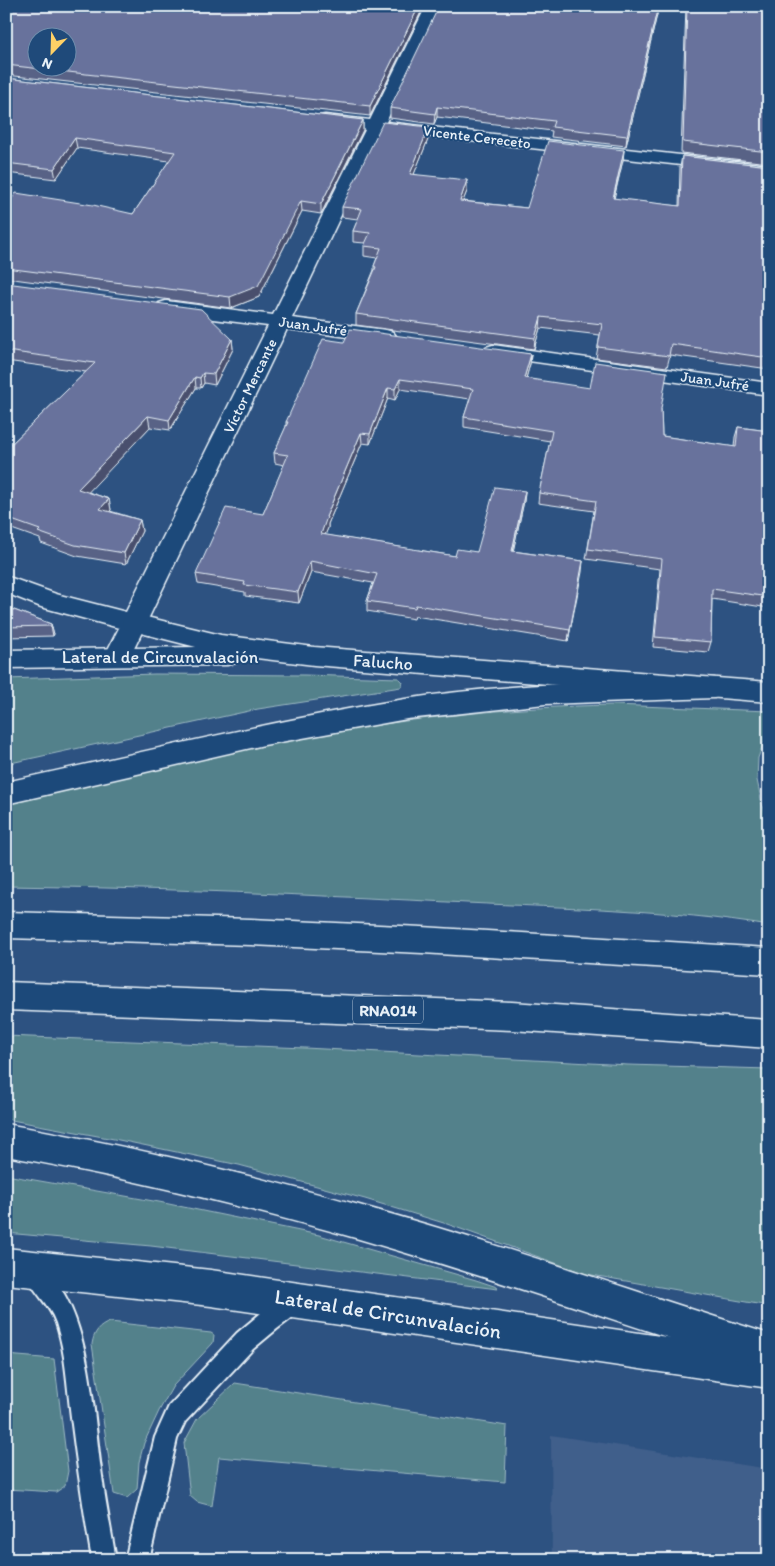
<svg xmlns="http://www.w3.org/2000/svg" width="775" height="1566" font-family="Itim,sans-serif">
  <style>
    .built { fill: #415f8b }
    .green { fill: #52818b; stroke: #9db9c2 }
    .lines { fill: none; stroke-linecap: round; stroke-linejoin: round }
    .service-casing { stroke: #e8f1f8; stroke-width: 4 }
    .minor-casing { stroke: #e8f1f8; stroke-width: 3 }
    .tertiary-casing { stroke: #e8f1f8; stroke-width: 3 }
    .motorway-casing { stroke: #e8f1f8; stroke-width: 3 }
    .service { fill: #1f4a7a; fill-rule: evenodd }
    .minor { fill: #1f4a7a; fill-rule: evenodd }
    .tertiary { fill: #1f4a7a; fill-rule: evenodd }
    .motorway { fill: #1f4a7a; fill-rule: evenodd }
    .wall { fill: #596286; stroke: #e8f1f8 }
    .shaded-wall { fill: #48506d; stroke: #e8f1f8 }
    .building { fill: #67729c; stroke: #e8f1f8; fill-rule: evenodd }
    .labels { text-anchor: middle; stroke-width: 4; stroke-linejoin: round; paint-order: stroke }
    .far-street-label { font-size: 15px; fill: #e8f1f8; stroke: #1f4a7a }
    .shield { fill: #1f4a7a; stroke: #acbfd2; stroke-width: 1 }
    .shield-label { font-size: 16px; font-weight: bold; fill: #e8f1f8 }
    .street-label { font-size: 18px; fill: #e8f1f8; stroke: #1f4a7a }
    .near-street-label { font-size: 21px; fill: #e8f1f8; stroke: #1f4a7a }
  </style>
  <rect width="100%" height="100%" fill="#2d5281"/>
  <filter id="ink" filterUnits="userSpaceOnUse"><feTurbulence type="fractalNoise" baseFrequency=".02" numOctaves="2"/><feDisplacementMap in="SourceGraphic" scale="10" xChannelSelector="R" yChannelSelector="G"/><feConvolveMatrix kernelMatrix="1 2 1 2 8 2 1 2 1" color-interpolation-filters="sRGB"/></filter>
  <g filter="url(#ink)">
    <polygon class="built" points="551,1435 769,1469 769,1560 552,1560"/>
    <g class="green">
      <polygon points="155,674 305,675 399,678 403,682 401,687 258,709 6,764 6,679"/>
      <path d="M613 705 769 711V728L758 758 757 780 762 804 769 821V926C669 909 567 908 467 903 313 895 160 888 6 886V803C98 782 190 758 283 741 392 720 502 707 613 705Z"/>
      <polygon points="6,1036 305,1048 628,1065 769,1069 769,1306 586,1274 447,1224 365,1199 239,1165 114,1139 6,1119"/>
      <polygon points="6,1175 159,1202 319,1235 476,1280 497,1287 498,1289 151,1246 6,1233"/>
      <path d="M110 1322 211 1333 214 1335 213 1343 173 1386 159 1411 144 1443 139 1462 137 1489 127 1498 114 1494 92 1344C94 1332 99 1326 110 1322Z"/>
      <polygon points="6,1355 54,1359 68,1471 65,1486 56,1492 6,1489"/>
      <polygon points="235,1383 507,1426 505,1482 219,1457 212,1506 197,1502 190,1496 184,1443 197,1419"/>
    </g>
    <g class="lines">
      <defs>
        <g id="service">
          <path d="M35 1262C44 1265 48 1272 54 1279 91 1325 93 1412 101 1469 105 1500 111 1530 116 1560H92C84 1512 77 1465 71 1417 67 1386 66 1353 56 1323 49 1303 32 1291 25 1272L28 1265Z"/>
          <polygon points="294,1293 301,1297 305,1304 301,1311 277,1329 253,1349 185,1422 177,1439 149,1560 125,1560 155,1437 169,1406 237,1333 261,1313"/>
        </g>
        <g id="minor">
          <polygon points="426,6 441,6 386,122 769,165 769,175 381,131 292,318 386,330 393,332 396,336 393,340 386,342 287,329 130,657 126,664 117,666 108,664 104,657 119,628 41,607 6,593 6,576 56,594 126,612 268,326 166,313 159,311 156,307 159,303 166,301 273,315 365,130 325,125 319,124 317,120 319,116 325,115 370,120"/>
          <polygon points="493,345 769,383 769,395 486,355 483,351 486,347"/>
        </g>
        <g id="tertiary">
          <polygon points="134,614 221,635 314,647 769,682 769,702 314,665 239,656 236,663 227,665 6,668 6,650 196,647 125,629 122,623 125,617"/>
          <polygon points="6,1248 211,1270 769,1352 769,1388 211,1306 6,1284"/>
        </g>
        <g id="motorway">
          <path d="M714 678 723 681 727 688 723 695 714 698 545 704 407 719 264 745 6 804V782C139 753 271 721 405 699 507 683 611 682 714 678Z"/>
          <polygon points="6,912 251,919 422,927 769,948 769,974 422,953 251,945 6,938"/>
          <polygon points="6,982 512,1002 769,1020 769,1048 512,1030 6,1010"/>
          <path d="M6 1124C125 1145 243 1173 359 1205 497 1243 632 1291 769 1334V1370C632 1327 497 1279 359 1239 243 1206 125 1177 6 1156Z"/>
        </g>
      </defs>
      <use href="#service" class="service-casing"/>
      <use href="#minor" class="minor-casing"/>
      <use href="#tertiary" class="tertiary-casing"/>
      <use href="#motorway" class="motorway-casing"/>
      <use href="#service" class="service"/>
      <use href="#minor" class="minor"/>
      <use href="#tertiary" class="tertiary"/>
      <use href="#motorway" class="motorway"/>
    </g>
    <g class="wall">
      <polygon points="6,6 424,6 370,116 6,75"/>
      <polygon points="659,6 626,146 551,137 552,131 471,121 437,117 434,124 390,118 390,108"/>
      <polygon points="686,6 769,6 769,163 681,153"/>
      <polygon points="6,78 363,120 363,130 321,214 302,211 259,297 231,308 6,278 6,207 133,214 169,161 77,148 56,179 6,173"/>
      <polygon points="429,137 414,174 467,191 463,201 527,208 624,150 623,160 614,199 679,206 680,167 682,156 769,166 769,369 670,355 667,367 596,358 600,335 540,328 534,349 356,325 356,314 374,270 374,266 377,258 364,256 364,246 365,243 353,242 353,231 358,219 342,217 342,207"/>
      <polygon points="6,283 232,339 233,349 215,385 204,383 201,388 196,388 170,430 150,427 88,492 109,499 111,510 110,511 140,520 142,531 126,564 77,556 41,543 40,539 6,527 6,449 86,372 6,361"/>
      <polygon points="344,342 531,354 530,364 526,378 661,409 662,436 734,447 735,437 738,427 769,431 769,608 712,599 711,642 708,652 653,647 660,569 586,559 594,511 538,503 539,493 550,441 464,427 464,417 470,399 400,389 395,400 388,398 370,444 362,443 328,524 328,528 325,535 455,556 477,552 525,491 524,501 513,551 583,561 568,641 415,616 414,619 367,611 367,601 373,583 311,572 299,603 245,596 245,592 198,584 196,574 263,514 284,465 275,463 274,453 286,427 286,422"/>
      <polygon points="6,607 51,624 54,634 53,636 6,637"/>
    </g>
    <g class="shaded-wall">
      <polygon points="419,6 424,6 370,116 370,106"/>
      <polygon points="658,6 659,6 626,146 627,136"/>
      <polygon points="437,107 437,117 434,124 435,114"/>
      <polygon points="363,120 363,130 321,214 321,204"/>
      <polygon points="429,127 429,137 410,184 410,174"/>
      <polygon points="75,138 77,148 56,179 54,169"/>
      <polygon points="624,150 623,160 611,209 613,198"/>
      <polygon points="467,180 467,191 459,211 460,201"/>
      <polygon points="301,201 302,211 259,297 231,308 230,297"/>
      <polygon points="541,317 540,328 534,349 535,338"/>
      <polygon points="232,339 233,349 215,385 214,374"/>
      <polygon points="531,354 530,364 523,389 524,378"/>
      <polygon points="203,373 204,383 201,388 200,378"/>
      <polygon points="195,377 196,388 170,430 169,420"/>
      <polygon points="400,379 400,389 395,400 395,389"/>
      <polygon points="388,388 388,398 370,444 370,434"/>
      <polygon points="148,416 150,427 81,500 78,489"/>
      <polygon points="361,433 362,443 328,524 328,528 321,545 321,534 326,517"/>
      <polygon points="525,491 524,501 511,561 512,551"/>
      <polygon points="109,499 111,510 103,519 100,509"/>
      <polygon points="140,520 142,531 126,564 124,553"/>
      <polygon points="310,561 311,572 299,603 298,592"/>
      <polygon points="583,561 582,572 568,641 570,630"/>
      <polygon points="51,624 54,634 53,636 51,626"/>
    </g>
    <g class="building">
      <path d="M6 6H419L370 106 6 65ZM38 38H68V68H38Z"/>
      <polygon points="439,6 658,6 627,136 552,127 554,121 472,111 437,107 435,114 390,108"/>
      <polygon points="687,6 769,6 769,152 683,142"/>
      <polygon points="6,78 363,120 321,204 301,201 258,286 230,297 6,268 6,207 16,193 93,205 133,214 175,152 75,138 54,169 6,163"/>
      <polygon points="383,122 429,127 410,174 467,180 460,201 527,208 548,141 624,150 613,198 680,206 682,156 769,166 769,358 671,344 669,356 598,347 602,324 541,317 535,338 356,314 376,267 374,266 381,248 364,246 370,233 353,231 362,209 342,207"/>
      <polygon points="6,283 201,309 232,339 214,374 203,373 200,378 195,377 169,420 148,416 78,489 109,499 100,509 140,520 124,553 75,545 38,532 40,530 6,518 6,449 95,363 6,351"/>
      <polygon points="350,329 531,354 524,378 590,388 595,362 667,372 661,409 662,436 736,447 738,427 769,431 769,597 712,589 711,642 655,637 662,559 588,549 596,501 539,493 552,431 464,417 473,389 400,379 395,389 388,388 370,434 361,433 326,517 327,517 321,534 455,556 457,549 477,552 495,487 525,491 512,551 583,561 570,630 416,605 415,608 367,601 377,574 310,561 298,592 244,585 245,582 196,574 226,508 263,514 288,455 274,453 288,422 286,422 323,339 344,342"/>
      <polygon points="6,607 51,624 51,626 6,627"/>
    </g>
  </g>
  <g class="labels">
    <g class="far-street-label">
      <text transform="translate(477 137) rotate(7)" y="5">Vicente Cereceto</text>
      <text transform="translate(313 326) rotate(8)" y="5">Juan Jufré</text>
      <text transform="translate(715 381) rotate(8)" y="5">Juan Jufré</text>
      <text transform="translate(250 386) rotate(-64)" y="5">Víctor Mercante</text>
    </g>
    <rect class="shield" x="353" y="996.5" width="70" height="27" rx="4"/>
    <g class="shield-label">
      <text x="388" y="1016">RNA014</text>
    </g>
    <g class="street-label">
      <text x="160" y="663">Lateral de Circunvalación</text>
      <text transform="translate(383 662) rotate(4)" y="6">Falucho</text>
    </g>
    <g class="near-street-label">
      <text transform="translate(388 1314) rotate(9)" y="7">Lateral de Circunvalación</text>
    </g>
  </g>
  <rect width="775" height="1566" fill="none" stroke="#1f4a7a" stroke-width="25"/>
  <rect x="12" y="12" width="750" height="1541" fill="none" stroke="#e8f1f8" stroke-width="2" filter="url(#ink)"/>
  <g transform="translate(52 52) rotate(203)"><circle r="24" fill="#1f4a7a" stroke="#6f8dac"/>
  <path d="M0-4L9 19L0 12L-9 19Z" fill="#ffd166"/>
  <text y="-8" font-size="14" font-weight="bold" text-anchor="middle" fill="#e8f1f8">N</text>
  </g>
</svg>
